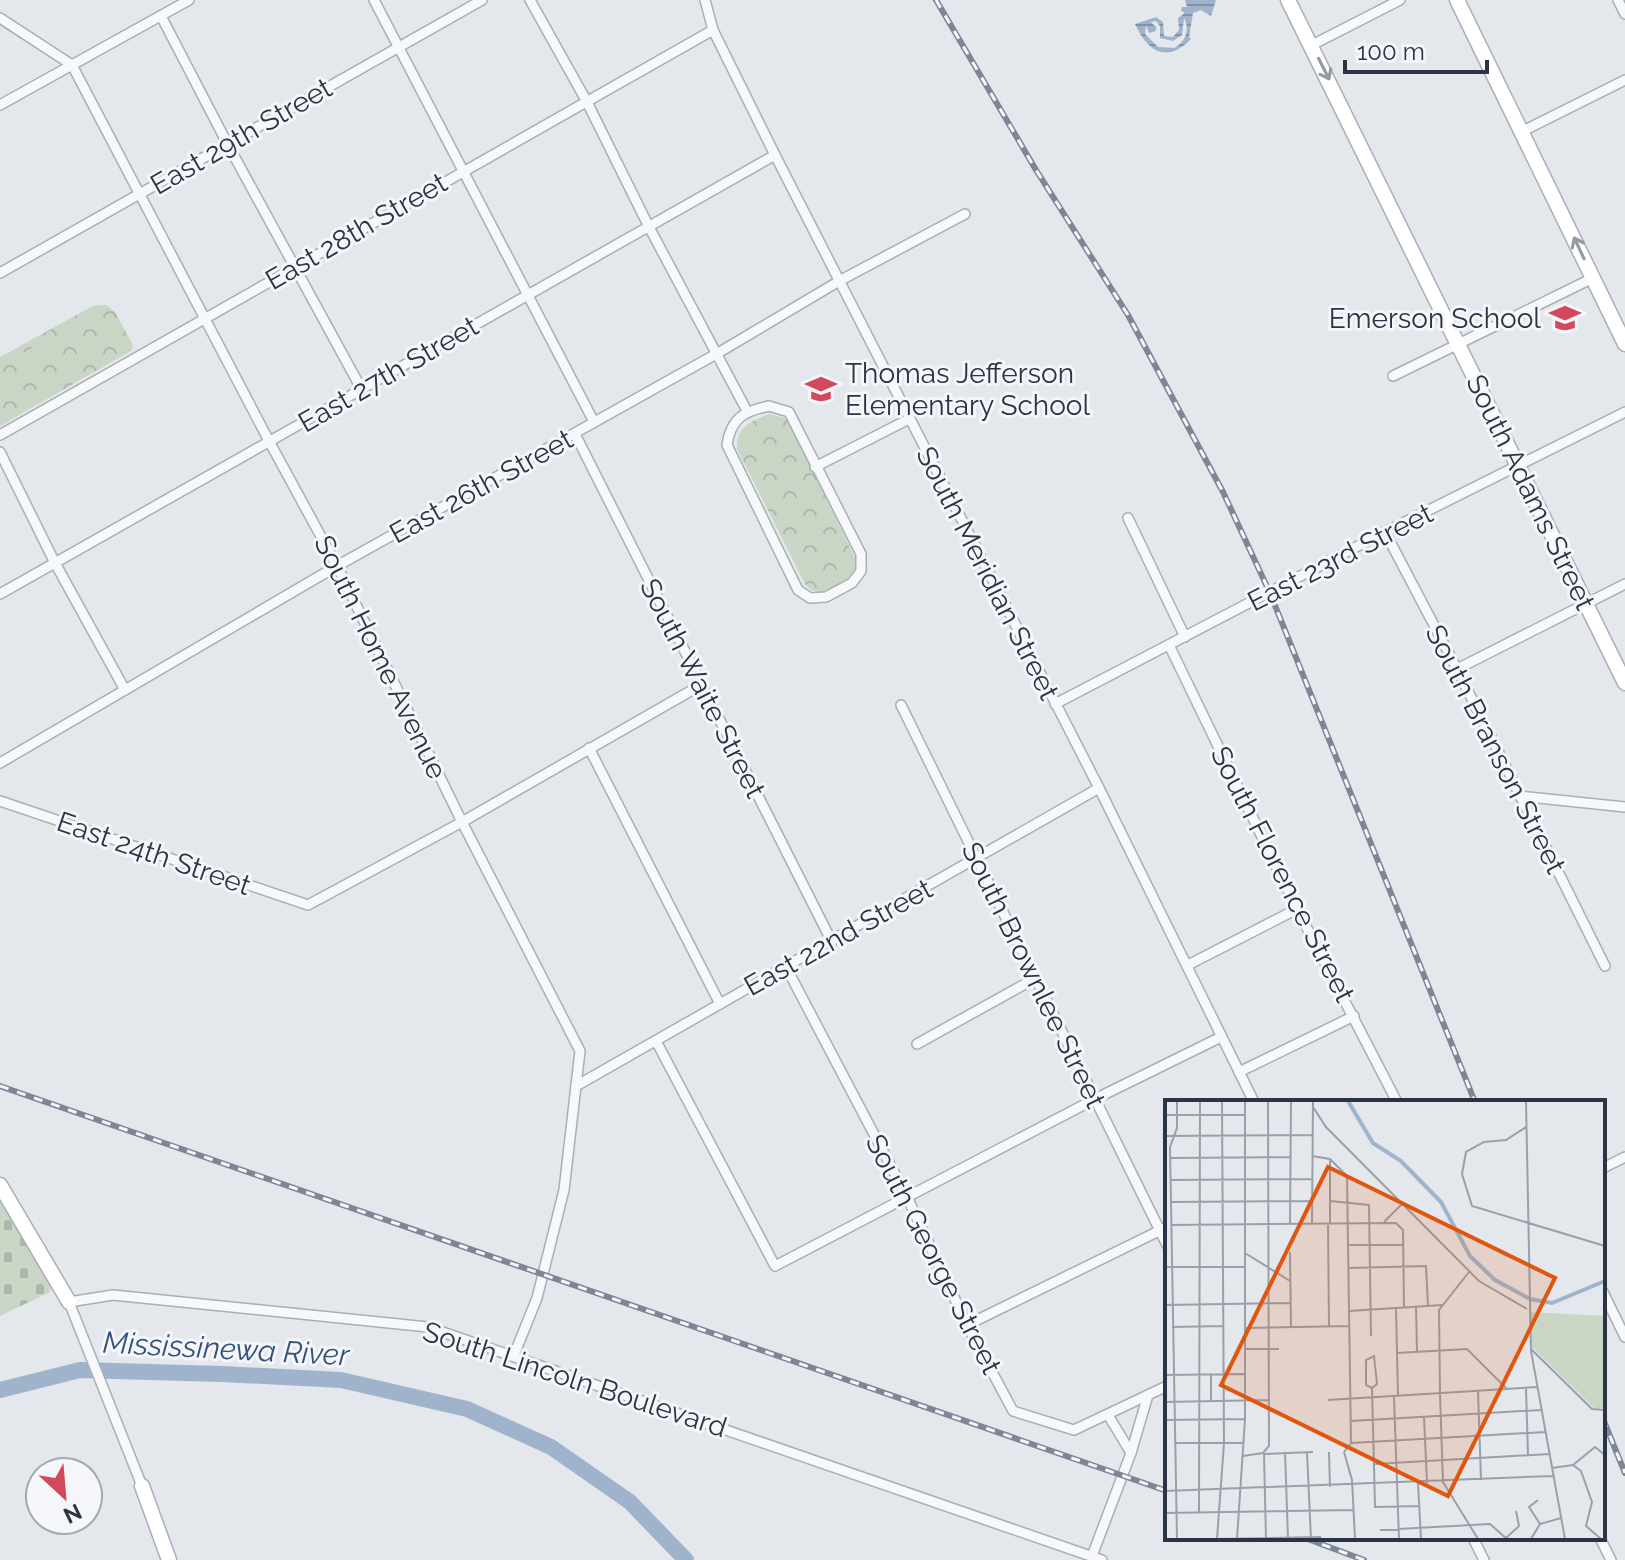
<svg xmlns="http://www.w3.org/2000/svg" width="1625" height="1560" font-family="Raleway,sans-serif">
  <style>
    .cemetery { fill: url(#cemetery-stones) }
    .park { fill: url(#park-crowns) }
    .garden { fill: #c9d6c5 }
    .water { fill: url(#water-rules); fill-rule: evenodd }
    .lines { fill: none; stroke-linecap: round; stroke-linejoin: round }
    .river { stroke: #9fb4cc; stroke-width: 16 }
    .street-casing { stroke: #a9aeb7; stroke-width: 12 }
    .secondary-casing { stroke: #a9aeb7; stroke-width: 17 }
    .street { stroke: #f7f8fa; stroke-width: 9 }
    .secondary { stroke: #fff; stroke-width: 14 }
    .rail-casing { stroke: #7d8696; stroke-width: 6 }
    .rail { stroke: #f4f6f9; stroke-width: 3; stroke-dasharray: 9; stroke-linecap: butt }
    .oneway { stroke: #959aa2 }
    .labels { text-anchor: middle; stroke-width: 6; stroke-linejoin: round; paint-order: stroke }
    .street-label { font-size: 28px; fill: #2b3445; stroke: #f4f6f9 }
    .poi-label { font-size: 28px; fill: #2b3445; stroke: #f4f6f9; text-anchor: end }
    .water-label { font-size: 30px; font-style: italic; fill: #34527a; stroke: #f4f6f9 }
    .inset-river { fill: none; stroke: #9fb4cc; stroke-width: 4 }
    .inset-road { fill: none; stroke: #9a9fa9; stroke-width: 2 }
    .view { fill: #df570f; fill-opacity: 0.15; stroke: #df570f; stroke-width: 4 }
    .inset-edge { fill: none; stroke: #2b3445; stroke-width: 4 }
  </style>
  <defs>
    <pattern id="cemetery-stones" width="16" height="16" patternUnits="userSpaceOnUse" patternTransform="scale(2)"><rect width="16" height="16" fill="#c9d6c5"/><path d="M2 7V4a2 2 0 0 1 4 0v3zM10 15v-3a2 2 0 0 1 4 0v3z" fill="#adb8ab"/></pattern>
    <pattern id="park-crowns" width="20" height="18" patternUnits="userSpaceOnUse" patternTransform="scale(2)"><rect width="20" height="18" fill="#c9d6c5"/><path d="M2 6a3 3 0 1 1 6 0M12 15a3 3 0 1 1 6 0" fill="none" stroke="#adb8ab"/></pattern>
    <pattern id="water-rules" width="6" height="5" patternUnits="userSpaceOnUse" patternTransform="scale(2)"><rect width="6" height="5" fill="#9fb4cc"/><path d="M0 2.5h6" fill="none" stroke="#8293a7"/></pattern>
  </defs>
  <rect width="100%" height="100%" fill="#e4e7ec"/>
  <polygon class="cemetery" points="0,1199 51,1284 50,1292 0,1316"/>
  <g class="park">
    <polygon points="106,305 115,312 133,345 131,351 0,426 0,357 93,306"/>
    <path d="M769 414 785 418 791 426 858 564 853 578 825 594 811 590 805 584 737 449C736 426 751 422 769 414Z"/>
  </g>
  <polygon class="garden" points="44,341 51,353 26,368 18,356"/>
  <path class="water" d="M1185 0H1216L1211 16 1201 10 1193 13 1189 37 1191 39C1169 62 1149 55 1135 24L1156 17 1163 22 1164 36 1173 37 1179 30 1178 18 1185 13 1181 11 1182 7H1187ZM1184 18C1190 29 1186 42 1174 48L1158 47 1145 34 1146 25 1149 33 1156 31V27L1151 22 1156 21 1160 26V38L1173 41 1182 35Z"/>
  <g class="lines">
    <polyline class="river" points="0,1390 80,1370 223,1374 341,1380 467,1409 551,1447 630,1502 686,1560"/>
    <defs>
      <g id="street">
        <polyline points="374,0 594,422"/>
        <polyline points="530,0 587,102 649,227 747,411"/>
        <polyline points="705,0 713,30 775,155 1099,788 1254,1102"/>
        <polyline points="1618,0 1625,14"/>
        <polyline points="161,16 227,143 362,390"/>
        <polyline points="0,18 72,65 269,441 337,566 462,822 580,1051 564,1190 537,1298 514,1355"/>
        <polyline points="1312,45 1400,0"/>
        <polyline points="0,105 189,0"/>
        <polyline points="1523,131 1625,80"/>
        <polyline points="0,273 482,0"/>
        <polyline points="1393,376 1593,278"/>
        <path d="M769 406 789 412 861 554V571L852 583 826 597 810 598 798 590 727 445C731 418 744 411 769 406Z"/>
        <polyline points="575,434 832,942"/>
        <polyline points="0,435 713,30"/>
        <polyline points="0,452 55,563 125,690"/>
        <polyline points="815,467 909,419"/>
        <polyline points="1128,518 1185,637"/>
        <polyline points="1385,532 1457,669 1605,966"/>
        <polyline points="0,594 775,155"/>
        <polyline points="1169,645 1297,909 1397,1102"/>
        <polyline points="1457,669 1625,584"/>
        <polyline points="1055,704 1385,532 1625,412"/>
        <polyline points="901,705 1167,1245"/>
        <polyline points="589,748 720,1004"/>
        <polyline points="0,763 337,566 718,353 841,280 965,214"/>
        <polyline points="1519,796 1625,807"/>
        <polyline points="0,801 308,905 462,822 701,685"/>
        <polyline points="1188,965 1297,909"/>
        <polyline points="786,967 907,1197 967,1325 1013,1411 1074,1430 1167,1386"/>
        <polyline points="656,1041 775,1266 1095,1099 1221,1037"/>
        <polyline points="917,1044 1034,979"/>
        <polyline points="1239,1072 1354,1016"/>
        <polyline points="576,1086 1099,788"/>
        <polyline points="1603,1168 1625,1157"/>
        <polyline points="1603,1292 1625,1337"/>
        <polyline points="967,1325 1167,1227"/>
        <polyline points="1108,1415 1131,1453"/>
        <polyline points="142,1486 69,1302 113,1295 428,1327 1102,1560"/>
        <polyline points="1473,1538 1484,1560"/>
        <polyline points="1600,1538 1611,1560"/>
        <polyline points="1092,1556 1131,1453 1148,1395"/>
      </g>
      <g id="secondary">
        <polyline points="1288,0 1625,683"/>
        <polyline points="1457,0 1625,344"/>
        <polyline points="0,1185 69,1302"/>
        <polyline points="142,1486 169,1560"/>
      </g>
    </defs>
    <use href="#street" class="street-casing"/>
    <use href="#secondary" class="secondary-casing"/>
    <use href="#street" class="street"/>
    <use href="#secondary" class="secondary"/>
    <defs>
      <g id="rail">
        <polyline points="936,0 1036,170 1128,315 1223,492 1270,593 1475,1102"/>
        <polyline points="0,1086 1167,1491"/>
        <polyline points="1603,1419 1625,1473"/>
        <polyline points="1305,1538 1364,1560"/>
      </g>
    </defs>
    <use href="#rail" class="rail-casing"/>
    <use href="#rail" class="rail"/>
  </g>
  <defs><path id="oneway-shaft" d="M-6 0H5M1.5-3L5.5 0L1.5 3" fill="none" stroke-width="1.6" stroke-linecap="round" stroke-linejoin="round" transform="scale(2)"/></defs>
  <g class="oneway">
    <use href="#oneway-shaft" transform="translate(1324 69) rotate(63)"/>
    <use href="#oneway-shaft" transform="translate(1579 248) rotate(-115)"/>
  </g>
  <defs>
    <symbol id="school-bare" viewBox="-9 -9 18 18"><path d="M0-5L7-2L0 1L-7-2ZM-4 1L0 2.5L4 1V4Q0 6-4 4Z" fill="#d1495b" stroke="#f4f6f9" stroke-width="2.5" paint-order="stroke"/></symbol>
  </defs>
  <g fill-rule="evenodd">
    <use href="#school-bare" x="1543" y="296" width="44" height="44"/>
    <use href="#school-bare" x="799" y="367" width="44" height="44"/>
  </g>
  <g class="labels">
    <g class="street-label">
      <text transform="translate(241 136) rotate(-30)" y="10">East 29th Street</text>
      <text transform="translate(356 231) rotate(-30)" y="10">East 28th Street</text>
      <text transform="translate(388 374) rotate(-30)" y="10">East 27th Street</text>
      <text transform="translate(481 486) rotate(-29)" y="10">East 26th Street</text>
      <text transform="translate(1531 492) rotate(64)" y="10">South Adams Street</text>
      <text transform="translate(1340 557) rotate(-27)" y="10">East 23rd Street</text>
      <text transform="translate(988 573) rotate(63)" y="10">South Meridian Street</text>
      <text transform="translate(381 657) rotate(64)" y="10">South Home Avenue</text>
      <text transform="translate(703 688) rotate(63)" y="10">South Waite Street</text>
      <text transform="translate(1496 749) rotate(63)" y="10">South Branson Street</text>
      <text transform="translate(154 853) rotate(19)" y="10">East 24th Street</text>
      <text transform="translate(1283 874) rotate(63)" y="10">South Florence Street</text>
      <text transform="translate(838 937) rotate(-29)" y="10">East 22nd Street</text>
      <text transform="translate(1034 975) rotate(64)" y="10">South Brownlee Street</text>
      <text transform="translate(934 1254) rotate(63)" y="10">South George Street</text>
      <text transform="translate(575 1379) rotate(18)" y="10">South Lincoln Boulevard</text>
    </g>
    <g class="poi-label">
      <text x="1541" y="328">Emerson School</text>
      <text x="845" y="383" text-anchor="start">Thomas Jefferson<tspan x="845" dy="32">Elementary School</tspan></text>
    </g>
    <g class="water-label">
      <text transform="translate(226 1349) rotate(3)" y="10">Mississinewa River</text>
    </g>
  </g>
  <g transform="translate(1165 1100)">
    <rect width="440" height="440" fill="#e4e7ec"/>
    <path d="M364 212 440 216V308H429L367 247Z" fill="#c9d6c5"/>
    <path class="inset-river" d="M183 1 208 43 236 61 276 102 305 156 330 180 365 199 387 203 440 181"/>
    <path class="inset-road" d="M317 1H361M361 1 366 251 400 439M148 7 161 27 314 181 362 209M0 15H79M361 27 341 40 319 42 301 52 297 74 307 106 440 146M0 36 147 35M147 56 165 59 182 76 186 343 179 352M5 58 125 57M5 80 147 79M165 101 204 105 206 236M5 102 147 101M219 122 237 104M147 123 148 1M163 123 164 226M165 123V60M125 124 126 1M6 125 231 123 238 130 239 207M183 145H238M125 152 126 227M80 153 125 181M0 167H79M183 168 261 166 263 206M304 172 274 210 275 294 278 382 313 439M0 205 125 203M251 207 252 251M231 208 233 296M184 211 277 205M7 227 58 226M80 228 184 226M80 249H114M366 249 427 309 440 310M232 253 302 249 342 289M209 256 212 284 207 288 201 285V260ZM0 275 79 274M207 288 210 407 255 406M361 289 363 355M313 291 316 380M229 297 234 439M163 300 372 287M46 301V274M0 302 103 300M259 317 262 383M0 320 80 319M186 321 376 310M9 343H79M186 343 380 332M120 352 123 439M142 352 146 439M164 352 165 387M179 352 187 380 190 439M78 356 98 353 104 346 103 1M210 364 384 354M408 365 430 347 440 355M387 368 408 365 416 371 427 402 421 426 436 439M253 383 256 439M0 391 388 376M373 400 364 407 375 424M0 413 188 410M34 413 35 1M215 430 325 424 342 439M341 438 354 426 351 411M12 439 5 47 12 28V1M52 439 59 343 57 1M52 439 156 437M72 439 80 319V1M101 439 99 354 148 352M366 439 375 424 396 418"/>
    <path class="view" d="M163 67 390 178 283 396 56 285Z"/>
    <rect width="440" height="440" class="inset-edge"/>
  </g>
  <g transform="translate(64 1496) rotate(154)"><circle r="38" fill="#f4f6f9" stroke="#a4a8b1" stroke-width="2"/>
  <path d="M0-6L14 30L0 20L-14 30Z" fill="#d1495b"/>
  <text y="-12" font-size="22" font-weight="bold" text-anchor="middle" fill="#2b3445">N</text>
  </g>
  <path d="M1345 60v12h142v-12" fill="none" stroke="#2b3445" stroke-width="4"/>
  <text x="1357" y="60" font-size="24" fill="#2b3445" stroke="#f4f6f9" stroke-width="6" paint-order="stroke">100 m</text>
</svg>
